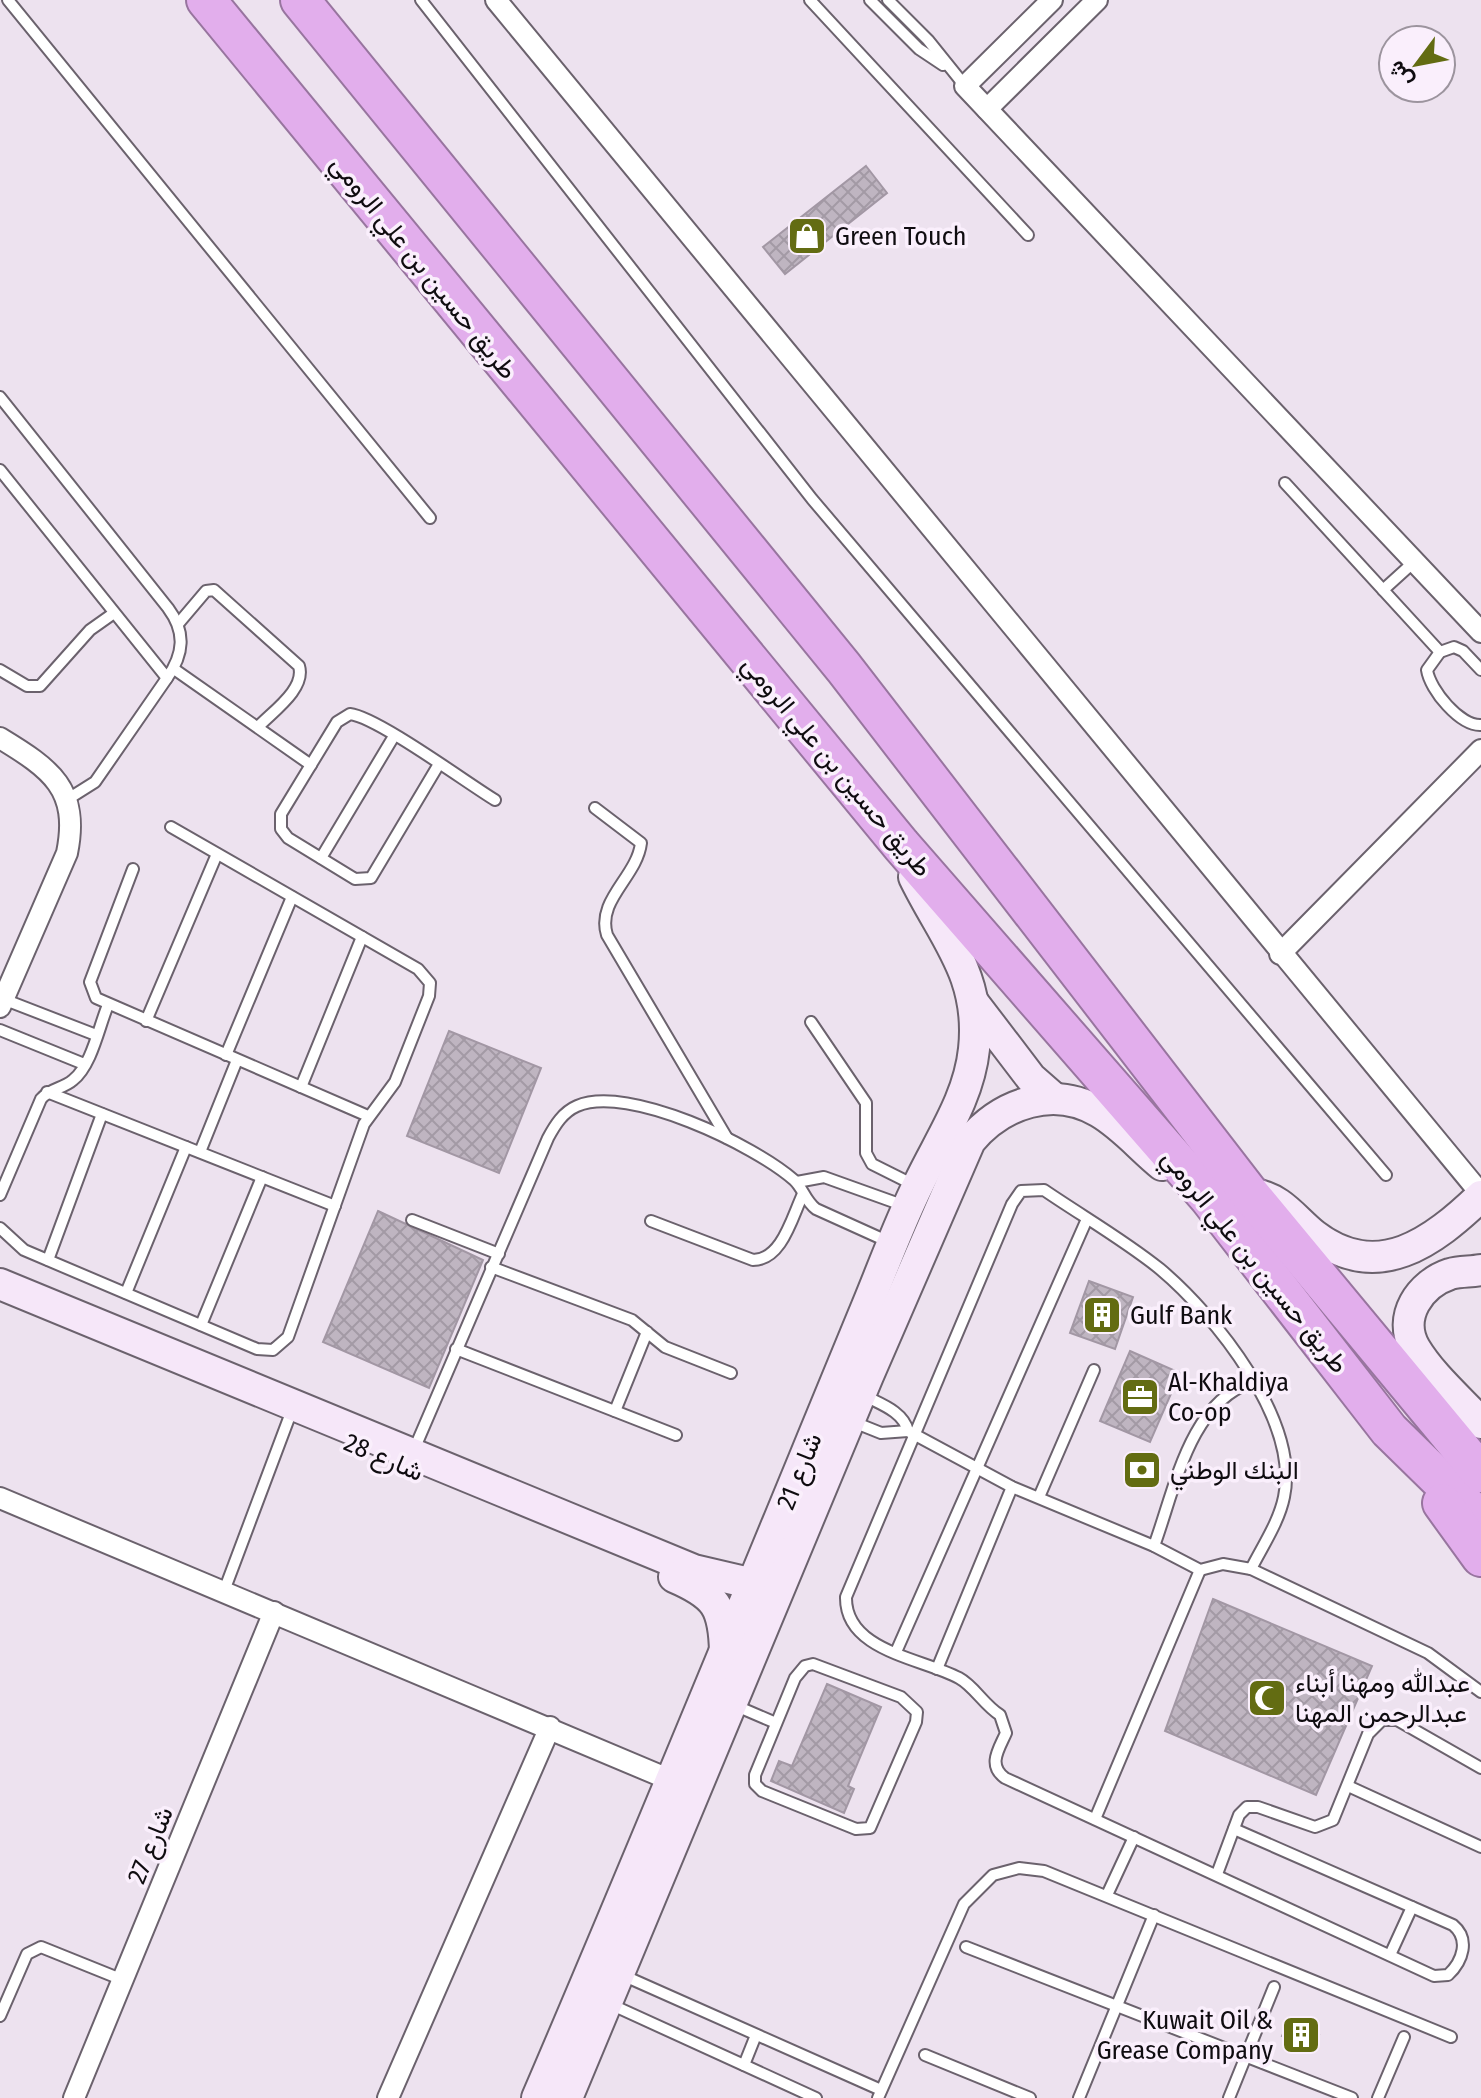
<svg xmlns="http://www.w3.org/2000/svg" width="1481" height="2098" font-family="'Fira Sans Condensed',Vazirmatn,sans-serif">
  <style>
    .building { fill: url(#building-cross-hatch); stroke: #a297a4; stroke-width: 2 }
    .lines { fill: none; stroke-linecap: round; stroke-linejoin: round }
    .lane-casing { stroke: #6b626d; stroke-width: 14 }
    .street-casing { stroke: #6b626d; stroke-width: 24 }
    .secondary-casing { stroke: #6b626d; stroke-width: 34 }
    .highway-casing { stroke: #98759f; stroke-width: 42 }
    .lane { stroke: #fff; stroke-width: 10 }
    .street { stroke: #fff; stroke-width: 20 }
    .secondary { stroke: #f6e7f9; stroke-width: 30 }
    .highway { stroke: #e2aeec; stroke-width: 38 }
    .labels { text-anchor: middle; stroke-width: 7; stroke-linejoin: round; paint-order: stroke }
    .poi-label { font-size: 26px; fill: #0f0c10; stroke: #faeffc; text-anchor: start }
    .street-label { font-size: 26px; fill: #0f0c10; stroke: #faeffc }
  </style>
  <defs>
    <pattern id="building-cross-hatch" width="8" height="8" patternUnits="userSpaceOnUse" patternTransform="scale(2)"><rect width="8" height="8" fill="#bfb5c1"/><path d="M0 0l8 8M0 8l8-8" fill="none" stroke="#a39aa5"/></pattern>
  </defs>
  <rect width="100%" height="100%" fill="#ede2ef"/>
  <g class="building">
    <polygon points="866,166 887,193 785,274 763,247"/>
    <polygon points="449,1031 541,1068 499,1173 407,1136"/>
    <polygon points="378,1211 483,1260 429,1388 323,1342"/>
    <polygon points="1089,1281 1133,1297 1115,1349 1070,1333"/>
    <polygon points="1130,1351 1180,1373 1150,1442 1100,1421"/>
    <polygon points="1213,1599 1372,1666 1316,1795 1165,1731"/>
    <polygon points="827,1684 881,1707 848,1786 854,1789 844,1813 771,1781 779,1761 792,1766"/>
    <polygon points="1289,2021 1319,2035 1312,2050 1282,2036"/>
  </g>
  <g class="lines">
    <defs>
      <g id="lane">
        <polyline points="8,0 430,518"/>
        <polyline points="421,0 812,499 1386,1175"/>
        <polyline points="810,0 1028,235"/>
        <polyline points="870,0 919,49 943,65"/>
        <polyline points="888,0 928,40 965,86"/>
        <path d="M0 397 168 608C186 632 184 654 167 678L95 782 68 799"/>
        <polyline points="0,470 167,678"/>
        <polyline points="1285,483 1440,652"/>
        <polyline points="1383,590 1415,561"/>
        <path d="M178 624 206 591 214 590 299 666C306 689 272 712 258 727"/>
        <polyline points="174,669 311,765"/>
        <polyline points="0,670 27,686 40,686 90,630 114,613"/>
        <path d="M1481 670 1463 651 1454 647 1440 652 1427 670C1430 690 1460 726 1481 725"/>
        <path d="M439 764 371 878 355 879 288 838 281 829V814L337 722 350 714C377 717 467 783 495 800"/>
        <path d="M595 808 641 843C637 877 596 900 607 935L727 1138"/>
        <polyline points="321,858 394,736"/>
        <polyline points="133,869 90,982 96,998 368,1116"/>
        <polyline points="3,999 96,1035"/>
        <polyline points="146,1021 217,854"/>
        <polyline points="811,1022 866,1103 866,1153 872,1164 916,1186"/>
        <polyline points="0,1030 84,1064"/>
        <polyline points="226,1055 292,897"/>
        <polyline points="301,1087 362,937"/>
        <polyline points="47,1092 335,1206"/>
        <polyline points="200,1152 237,1060"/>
        <polyline points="797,1182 824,1177 905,1206"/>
        <path d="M0 1195 41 1099C50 1088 63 1089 73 1080 92 1065 99 1026 108 1005"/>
        <polyline points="412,1220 499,1254"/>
        <path d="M651 1221 753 1260C782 1260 792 1217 803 1194"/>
        <polyline points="0,1228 24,1250 257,1349 273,1350 288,1337 364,1124 395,1082 429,996 430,983 418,969 171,827"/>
        <polyline points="48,1260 102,1114"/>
        <polyline points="491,1267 632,1320 665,1347 731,1373"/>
        <polyline points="126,1293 186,1147"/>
        <polyline points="201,1325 262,1177"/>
        <polyline points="456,1349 676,1435"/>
        <path d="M863 1395C880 1404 903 1411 908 1431L1012 1487 1154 1546 1200 1570 1223 1564 1251 1569 1428 1653 1481 1692"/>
        <polyline points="615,1411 647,1332"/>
        <polyline points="851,1421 881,1433 908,1431"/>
        <path d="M413 1452 548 1138C555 1125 563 1112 577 1106 628 1084 754 1145 794 1180 803 1188 805 1201 816 1209L889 1242"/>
        <polyline points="1039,1497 1094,1370"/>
        <path d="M1154 1546C1175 1489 1189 1403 1252 1382"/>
        <polyline points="224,1591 289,1418"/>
        <polyline points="896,1652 1087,1219"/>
        <polygon points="813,1664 901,1697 917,1712 916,1722 870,1828 856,1829 762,1791 755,1784 755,1775 795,1678 805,1666"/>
        <polyline points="937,1669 1012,1487"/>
        <polyline points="734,1705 776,1723"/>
        <polyline points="1348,1786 1481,1847"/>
        <polyline points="1095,1819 1200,1570"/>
        <path d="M1234 1829 1453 1925C1470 1939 1463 1961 1448 1975L1434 1976 1005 1778C987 1765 999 1749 1006 1733L1000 1715C984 1705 974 1686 959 1678 921 1658 845 1651 846 1597L1012 1204 1021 1191 1044 1190C1082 1216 1124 1240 1160 1269 1215 1315 1300 1421 1284 1497 1279 1522 1262 1547 1251 1569"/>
        <polyline points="1217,1874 1239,1815 1247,1807 1258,1807 1315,1827 1333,1820 1368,1734 1382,1720 1397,1720 1481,1768"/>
        <polyline points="1107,1895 1134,1837"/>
        <polyline points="966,1947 1352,2098"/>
        <polyline points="1390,1955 1412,1907"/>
        <polyline points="620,1974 881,2090"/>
        <polyline points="610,2004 816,2098"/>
        <polyline points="0,2016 27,1954 41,1947 123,1980"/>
        <polyline points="925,2055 1030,2098"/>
        <polyline points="744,2065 756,2035"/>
        <polyline points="878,2098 964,1904 993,1875 1019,1868 1044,1871 1451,2037"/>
        <polyline points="1079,2098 1154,1915"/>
        <polyline points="1229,2098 1274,1987"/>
        <polyline points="1378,2098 1404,2037"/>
      </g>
      <g id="street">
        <polyline points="496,0 1481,1194"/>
        <polyline points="1052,0 965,86 1481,632"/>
        <polyline points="987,109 1097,0"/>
        <path d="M0 738C51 769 80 789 67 853L0 1007"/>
        <polyline points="1280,954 1481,750"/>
        <polyline points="0,1498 673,1781"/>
        <polyline points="74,2098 274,1612"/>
        <polyline points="388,2098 550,1727"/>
      </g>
      <g id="secondary">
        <polyline points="973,1002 1031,1078 1055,1099"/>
        <path d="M1254 1194C1281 1198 1294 1219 1314 1235 1378 1284 1433 1242 1481 1196"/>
        <path d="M1481 1270C1471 1272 1460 1271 1450 1274 1420 1284 1397 1317 1415 1348 1431 1375 1460 1400 1481 1423"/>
        <polyline points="0,1284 694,1570 771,1588"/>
        <path d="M674 1577C716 1595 724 1607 725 1652"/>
        <path d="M537 2098C650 1835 758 1570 867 1306 884 1265 899 1223 919 1183 940 1139 969 1098 974 1049 982 975 943 937 914 877"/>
        <path d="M567 2098 868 1376 970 1141C1002 1103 1054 1085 1099 1112 1123 1126 1141 1148 1162 1165"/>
      </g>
      <g id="highway">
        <polyline points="206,0 901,845 1209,1198 1389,1430 1481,1520"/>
        <polyline points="300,0 844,668 1249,1193 1481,1473"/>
        <polyline points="1442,1503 1481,1557"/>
      </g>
    </defs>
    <use href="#lane" class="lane-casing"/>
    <use href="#street" class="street-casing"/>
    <use href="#secondary" class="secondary-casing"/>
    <use href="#highway" class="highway-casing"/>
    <use href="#lane" class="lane"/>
    <use href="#street" class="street"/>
    <use href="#secondary" class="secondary"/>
    <use href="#highway" class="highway"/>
  </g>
  <defs>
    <symbol id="shop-square" viewBox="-11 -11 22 22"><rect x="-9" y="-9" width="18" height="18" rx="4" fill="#636c12" stroke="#faeffc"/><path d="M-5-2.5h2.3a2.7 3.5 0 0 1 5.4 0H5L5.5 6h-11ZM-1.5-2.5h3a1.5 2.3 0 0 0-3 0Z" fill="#fff"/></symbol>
    <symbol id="building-square" viewBox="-11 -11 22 22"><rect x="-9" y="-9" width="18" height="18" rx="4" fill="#636c12" stroke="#faeffc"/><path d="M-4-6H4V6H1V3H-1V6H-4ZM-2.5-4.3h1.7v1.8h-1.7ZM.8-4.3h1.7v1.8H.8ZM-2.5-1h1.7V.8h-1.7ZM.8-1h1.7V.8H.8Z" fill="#fff"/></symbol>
    <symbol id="office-square" viewBox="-11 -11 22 22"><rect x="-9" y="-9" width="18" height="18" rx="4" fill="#636c12" stroke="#faeffc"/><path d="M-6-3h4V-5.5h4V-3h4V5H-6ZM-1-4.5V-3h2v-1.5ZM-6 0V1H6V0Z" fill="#fff"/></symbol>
    <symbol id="bank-square" viewBox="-11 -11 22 22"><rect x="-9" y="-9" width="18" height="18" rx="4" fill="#636c12" stroke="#faeffc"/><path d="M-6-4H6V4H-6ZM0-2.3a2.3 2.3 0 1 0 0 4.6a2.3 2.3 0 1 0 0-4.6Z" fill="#fff"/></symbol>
    <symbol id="mosque-square" viewBox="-11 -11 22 22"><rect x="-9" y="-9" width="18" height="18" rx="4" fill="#636c12" stroke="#faeffc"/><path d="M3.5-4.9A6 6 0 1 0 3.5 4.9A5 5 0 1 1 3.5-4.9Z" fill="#fff"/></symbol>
  </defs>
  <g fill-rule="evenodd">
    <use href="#shop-square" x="785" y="214" width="44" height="44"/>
    <use href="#building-square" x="1080" y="1293" width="44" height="44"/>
    <use href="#office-square" x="1118" y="1375" width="44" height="44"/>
    <use href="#bank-square" x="1120" y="1448" width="44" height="44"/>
    <use href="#mosque-square" x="1245" y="1676" width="44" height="44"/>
    <use href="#building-square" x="1279" y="2013" width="44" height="44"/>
  </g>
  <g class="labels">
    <g class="poi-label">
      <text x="835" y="245">Green Touch</text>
      <text x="1130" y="1324">Gulf Bank</text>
      <text x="1168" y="1391">Al-Khaldiya<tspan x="1168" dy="30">Co-op</tspan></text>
      <text x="1170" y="1479">البنك الوطني</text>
      <text x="1295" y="1692">عبدالله ومهنا أبناء<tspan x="1295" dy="30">عبدالرحمن المهنا</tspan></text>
      <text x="1273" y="2029" text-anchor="end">Kuwait Oil &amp;<tspan x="1273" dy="30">Grease Company</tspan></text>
    </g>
    <g class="street-label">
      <text transform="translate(424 267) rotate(51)" y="9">طريق حسين بن علي الرومي</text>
      <text transform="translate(837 766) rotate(50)" y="9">طريق حسين بن علي الرومي</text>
      <text transform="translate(1255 1261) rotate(51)" y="9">طريق حسين بن علي الرومي</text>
      <text transform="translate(384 1457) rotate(23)" y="9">شارع 28</text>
      <text transform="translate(799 1471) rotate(-68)" y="9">شارع 21</text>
      <text transform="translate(150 1845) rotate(-68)" y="9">شارع 27</text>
    </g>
  </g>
  <g transform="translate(1417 64) rotate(238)"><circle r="38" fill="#faeffc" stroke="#9c949e" stroke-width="2"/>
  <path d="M0-6L14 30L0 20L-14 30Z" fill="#636c12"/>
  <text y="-12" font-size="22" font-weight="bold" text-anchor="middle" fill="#0f0c10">ش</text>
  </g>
</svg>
